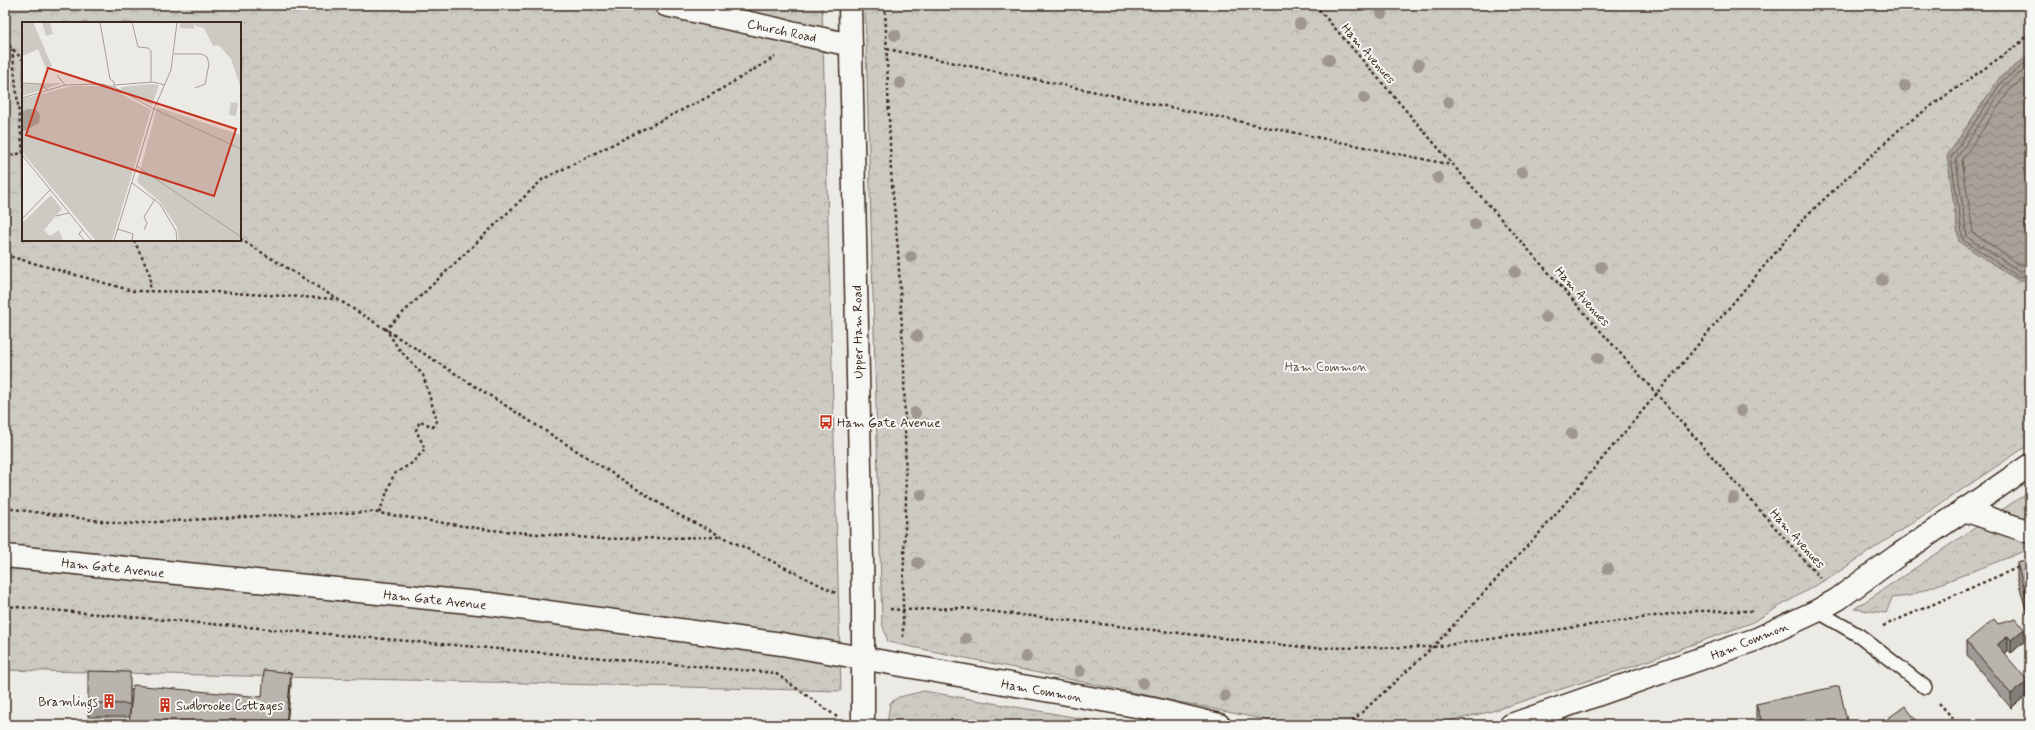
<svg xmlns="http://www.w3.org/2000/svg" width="2035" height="730" font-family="Mynerve,sans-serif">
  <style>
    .park { fill: url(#park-crowns); stroke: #847a71; fill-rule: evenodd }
    .water { fill: url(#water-waves); stroke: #7c7167 }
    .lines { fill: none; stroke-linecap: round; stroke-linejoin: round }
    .shore { stroke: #675a4f; stroke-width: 1 }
    .lane-casing { stroke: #3b2a1e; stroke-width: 16 }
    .street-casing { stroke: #3b2a1e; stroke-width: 25 }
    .secondary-casing { stroke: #3b2a1e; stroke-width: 25 }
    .primary-casing { stroke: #3b2a1e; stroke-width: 25 }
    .path { stroke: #3b2a1e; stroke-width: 2.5; stroke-dasharray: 3 3; stroke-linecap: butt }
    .lane { stroke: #f6f6f2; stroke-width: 13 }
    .street { stroke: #f6f6f2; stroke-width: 22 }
    .secondary { stroke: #f6f6f2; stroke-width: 22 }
    .primary { stroke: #f6f6f2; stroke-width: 22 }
    .tree { fill: #9f968f }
    .wall { fill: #a09b96; stroke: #3b2a1e }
    .shaded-wall { fill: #827e7a; stroke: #3b2a1e }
    .building { fill: #bab4ae; stroke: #3b2a1e }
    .labels { text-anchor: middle; stroke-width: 4; stroke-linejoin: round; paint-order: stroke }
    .street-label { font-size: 13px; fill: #3b2a1e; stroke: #f6f6f2 }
    .park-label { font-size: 13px; fill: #605248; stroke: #f6f6f2 }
    .poi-label { font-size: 13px; fill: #3b2a1e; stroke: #f6f6f2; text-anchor: start }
    .inset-road { fill: none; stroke: #a59d95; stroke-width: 1 }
    .view { fill: #c8321e; fill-opacity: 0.15; stroke: #c8321e; stroke-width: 2 }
    .inset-edge { fill: none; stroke: #3b2a1e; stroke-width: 2 }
  </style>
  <defs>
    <pattern id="park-crowns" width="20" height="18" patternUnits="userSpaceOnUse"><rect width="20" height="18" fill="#cdcac4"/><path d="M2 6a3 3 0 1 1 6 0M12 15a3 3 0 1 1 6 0" fill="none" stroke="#b1aea8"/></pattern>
    <pattern id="water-waves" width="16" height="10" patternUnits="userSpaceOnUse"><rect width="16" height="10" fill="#a8a198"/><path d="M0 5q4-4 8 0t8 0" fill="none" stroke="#8a837b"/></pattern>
  </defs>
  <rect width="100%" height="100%" fill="#ebeae5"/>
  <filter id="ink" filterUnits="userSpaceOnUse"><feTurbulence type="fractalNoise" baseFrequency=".025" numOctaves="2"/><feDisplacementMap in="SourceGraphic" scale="8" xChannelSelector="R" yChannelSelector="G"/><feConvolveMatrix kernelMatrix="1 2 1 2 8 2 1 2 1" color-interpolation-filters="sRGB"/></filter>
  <g filter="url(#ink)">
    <g class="park">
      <path d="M5 5H822L841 691 5 670ZM23 23H240V240H23Z"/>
      <polygon points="865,5 2030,5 2030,444 1837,573 1751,623 1628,668 1489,712 1431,725 1286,724 888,642 882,623"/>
      <polygon points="2030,491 2030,549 1909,596 1892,598 1886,613 1854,609"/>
      <polygon points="924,691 1119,725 887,725 890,703 899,697"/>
    </g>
    <polygon class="water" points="2030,55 2030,278 2019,281 1959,242 1947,156 2000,77"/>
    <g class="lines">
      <g class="shore">
        <polyline points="2030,60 2003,80 1951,158 1963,240 2019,277 2030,275"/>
        <polyline points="2030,66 2006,84 1956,159 1967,237 2020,271 2030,270"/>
        <polyline points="2030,74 2011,88 1962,160 1973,233 2020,265 2030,264"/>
      </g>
      <defs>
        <polyline id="lane" points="1817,611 1860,636 1925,687"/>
        <g id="street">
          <polyline points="666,5 851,45"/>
          <polyline points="1964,510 2030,532"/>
        </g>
        <g id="secondary">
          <polyline points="5,556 489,604 782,644 1153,709 1219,725"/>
          <polyline points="1511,725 1757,639 1817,611 1838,599 1897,556 2030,465"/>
        </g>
        <polyline id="primary" points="850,5 863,606 863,725"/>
      </defs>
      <use href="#lane" class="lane-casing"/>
      <use href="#street" class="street-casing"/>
      <use href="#secondary" class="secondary-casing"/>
      <use href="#primary" class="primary-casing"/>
      <g class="path">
        <polyline points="885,5 891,172 898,250 904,368 906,500 903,584 903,638"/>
        <polyline points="1315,5 1453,165 1820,578"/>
        <polyline points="5,41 23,60"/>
        <polyline points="887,49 1452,165"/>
        <polyline points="5,156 23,153 12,48"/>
        <polyline points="240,239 363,315 673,512 836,593"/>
        <polyline points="134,240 150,275 150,291"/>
        <polyline points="5,255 133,291 215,292 336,299"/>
        <polyline points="5,508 123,524 259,516 372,512 490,530 603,539 721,537"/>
        <polyline points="379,513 394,474 412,463 425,449 416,430 420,421 433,427 437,421 423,375 398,348 386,329 543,179 708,97 775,57"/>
        <polyline points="5,606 775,673 837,717"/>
        <polyline points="890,609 904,610 961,608 1310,648 1433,647 1691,611 1752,611"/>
        <polyline points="1883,626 2019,567"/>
        <polyline points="1939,703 1959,725"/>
        <polyline points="1348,725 1433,647 1544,528 1807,215 1903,126 2019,44 2030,31"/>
      </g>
      <use href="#lane" class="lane"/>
      <use href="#street" class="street"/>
      <use href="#secondary" class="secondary"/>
      <use href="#primary" class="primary"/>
    </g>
    <g class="tree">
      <circle cx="1382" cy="13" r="6"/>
      <circle cx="1300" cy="24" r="6"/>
      <circle cx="895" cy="35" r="6"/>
      <circle cx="1329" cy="60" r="6"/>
      <circle cx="1418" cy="65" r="6"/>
      <circle cx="900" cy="83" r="6"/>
      <circle cx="1905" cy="86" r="6"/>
      <circle cx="1364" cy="98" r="6"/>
      <circle cx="1448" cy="102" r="6"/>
      <circle cx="1522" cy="172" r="6"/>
      <circle cx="1438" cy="178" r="6"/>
      <circle cx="1475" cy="224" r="6"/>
      <circle cx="911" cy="257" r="6"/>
      <circle cx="1601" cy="267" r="6"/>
      <circle cx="1515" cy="272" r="6"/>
      <circle cx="1882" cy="280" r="6"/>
      <circle cx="1546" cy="317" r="6"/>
      <circle cx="917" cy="336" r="6"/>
      <circle cx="1598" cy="358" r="6"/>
      <circle cx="1741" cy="411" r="6"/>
      <circle cx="915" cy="413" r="6"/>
      <circle cx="1572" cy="434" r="6"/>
      <circle cx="921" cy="495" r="6"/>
      <circle cx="1733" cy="498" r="6"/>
      <circle cx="918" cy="563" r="6"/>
      <circle cx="1608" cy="569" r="6"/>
      <circle cx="966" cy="639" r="6"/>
      <circle cx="1026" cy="657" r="6"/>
      <circle cx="1080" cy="671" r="6"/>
      <circle cx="1143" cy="683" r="6"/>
      <circle cx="1225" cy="696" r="6"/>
    </g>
    <g class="wall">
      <polygon points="2030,560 2027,613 2017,577 2017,563"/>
      <polygon points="1998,624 2024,642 2011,653 2008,650 2004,653 2028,694 2011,708 1967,655 1967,641"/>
      <polygon points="130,686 130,717 88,717 88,703"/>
      <polygon points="1756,704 1848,725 1758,725 1756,718"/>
    </g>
    <g class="shaded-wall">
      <polygon points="2030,598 2030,612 2027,613 2027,599"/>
      <polygon points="2024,629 2024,642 2011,653 2011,640"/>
      <polygon points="2008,636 2008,650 1997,658 1997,645"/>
      <polygon points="291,673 291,686 287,725 286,725"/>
      <polygon points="2028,681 2028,694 2011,708 2011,694"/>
    </g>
    <g class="building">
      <polygon points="2030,560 2030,598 2027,599 2017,563"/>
      <polygon points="1994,619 1998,624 2016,619 2024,629 2011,640 2008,636 1997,645 2028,681 2011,694 1967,641"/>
      <polygon points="264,670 291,673 286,725 129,725 133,685 262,697"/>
      <polygon points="88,671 130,672 130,704 88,703"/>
      <polygon points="1839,686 1848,725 1763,725 1756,704"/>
      <polygon points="1905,706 1920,725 1879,725"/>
    </g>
  </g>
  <defs>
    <symbol id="bus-bare" viewBox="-9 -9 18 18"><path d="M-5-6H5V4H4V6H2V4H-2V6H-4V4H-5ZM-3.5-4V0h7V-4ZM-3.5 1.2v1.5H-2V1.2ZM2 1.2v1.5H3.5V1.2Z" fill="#c8321e" stroke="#f6f6f2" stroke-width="2.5" paint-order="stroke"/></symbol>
    <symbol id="building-bare" viewBox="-9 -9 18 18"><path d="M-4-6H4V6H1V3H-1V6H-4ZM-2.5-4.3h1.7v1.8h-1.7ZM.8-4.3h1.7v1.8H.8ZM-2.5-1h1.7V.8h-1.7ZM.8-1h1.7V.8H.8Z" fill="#c8321e" stroke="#f6f6f2" stroke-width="2.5" paint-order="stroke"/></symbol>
  </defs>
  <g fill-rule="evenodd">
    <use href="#bus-bare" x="816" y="412" width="20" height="20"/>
    <use href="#building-bare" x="99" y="691" width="20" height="20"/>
    <use href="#building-bare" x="155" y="695" width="20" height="20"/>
  </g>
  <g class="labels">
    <g class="street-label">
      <text transform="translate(782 30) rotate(12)" y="5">Church Road</text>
      <text transform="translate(1369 53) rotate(49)" y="5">Ham Avenues</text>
      <text transform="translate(1583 296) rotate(48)" y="5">Ham Avenues</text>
      <text transform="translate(857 332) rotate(-91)" y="5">Upper Ham Road</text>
      <text transform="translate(1798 538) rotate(48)" y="5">Ham Avenues</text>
      <text transform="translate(113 567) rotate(6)" y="5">Ham Gate Avenue</text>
      <text transform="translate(435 599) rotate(6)" y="5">Ham Gate Avenue</text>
      <text transform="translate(1749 640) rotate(-22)" y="5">Ham Common</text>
      <text transform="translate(1042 690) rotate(10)" y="5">Ham Common</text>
    </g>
    <g class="park-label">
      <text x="1326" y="371">Ham Common</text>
    </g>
    <g class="poi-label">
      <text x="837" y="427">Ham Gate Avenue</text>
      <text x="98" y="706" text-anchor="end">Bramlings</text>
      <text x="176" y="710">Sudbrooke Cottages</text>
    </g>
  </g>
  <g transform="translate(22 22)">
    <rect width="219" height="219" fill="#ebeae5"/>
    <path d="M20 0H28L31 12 24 14ZM158 0H172V7L158 6ZM209 80 216 81 214 94 207 93Z" fill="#cdcac4"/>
    <path d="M5 0H11L30 44 24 47ZM172 0H187L199 23 191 24 182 6 173 4ZM29 173 40 187 22 208 28 214 37 208 41 218 0 219V201Z" fill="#cdcac4"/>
    <path d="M0 0H5L17 27 0 34ZM183 0H219V66L209 37 187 12ZM36 61 39 62 0 74V62ZM130 62 137 63 130 83 99 68V65ZM49 64H85L129 88 90 219H74L0 130V77ZM135 85 219 113V219H157L155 205 138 180 115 160Z" fill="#cdcac4"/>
    <path d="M5 87H14L18 93 17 101 0 110V90Z" fill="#a8a198"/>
    <path class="inset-road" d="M78 0 88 57 92 60V65M110 0 116 25 126 26 129 29V60M152 32H180L185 35 187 42 183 62 173 66M35 53 43 63M0 61 18 62 26 68M92 63 131 60 143 63M0 76 43 63 80 62 92 65 132 87M132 87 219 127M0 133 70 219M115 144 219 215M110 161 138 182 154 209 155 219M34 194 47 191M0 197 28 168M61 207 57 212 63 219M96 207 111 212 110 218M122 208 125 201 122 195 133 177M92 219 132 87 149 48 155 0"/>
    <path class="view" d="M26 46 214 107 192 174 4 113Z"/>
    <rect width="219" height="219" class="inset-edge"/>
  </g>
  <rect width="2035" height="730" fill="none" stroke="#f6f6f2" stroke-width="20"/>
  <rect x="10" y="10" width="2015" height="710" fill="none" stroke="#3b2a1e" stroke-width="1.5" filter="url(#ink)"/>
</svg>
